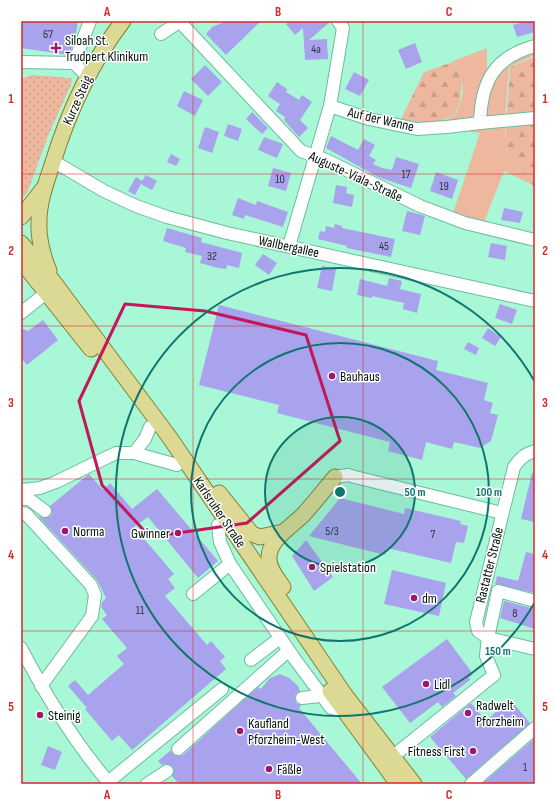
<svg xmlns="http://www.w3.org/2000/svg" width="556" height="805" font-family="'Sofia Sans Condensed',sans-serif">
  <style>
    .green { fill: #edb89e }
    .forest { fill: url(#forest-firs) }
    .park { fill: url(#park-dots) }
    .building { fill: #a8a3ec }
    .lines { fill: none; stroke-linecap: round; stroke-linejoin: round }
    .minor-casing { stroke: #6dbc9d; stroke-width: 14 }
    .major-casing { stroke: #808335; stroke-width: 17 }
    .minor { stroke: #fff; stroke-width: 12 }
    .major { stroke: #dcd994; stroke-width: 15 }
    .marked { fill: none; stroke: #c2185b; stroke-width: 3; stroke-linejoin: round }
    .grid { fill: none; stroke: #d62828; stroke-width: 1; stroke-opacity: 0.55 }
    .ring { fill: none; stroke: #0f766e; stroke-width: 2 }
    .poi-dot { fill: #99176c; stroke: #fff; stroke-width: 1.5 }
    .labels { text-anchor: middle; stroke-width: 3; stroke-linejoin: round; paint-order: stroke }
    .number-label { font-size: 12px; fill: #2a3642 }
    .poi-label { font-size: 14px; fill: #001109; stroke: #fff; text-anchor: start }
    .street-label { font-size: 14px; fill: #001109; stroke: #fff }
    .centre { fill: #0f766e; stroke: #fff; stroke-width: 2 }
    .ring-label { font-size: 12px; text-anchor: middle; font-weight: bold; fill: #0f766e; stroke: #fff; stroke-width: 3; stroke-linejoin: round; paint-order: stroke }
    .neatline { fill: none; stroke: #d62828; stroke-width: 1.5 }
    .grid-label { font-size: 13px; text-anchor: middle; font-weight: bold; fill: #d62828 }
  </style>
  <defs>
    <pattern id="forest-firs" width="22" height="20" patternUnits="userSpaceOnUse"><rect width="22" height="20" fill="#edb89e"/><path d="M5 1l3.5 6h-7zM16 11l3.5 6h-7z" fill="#c99d87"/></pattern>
    <pattern id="park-dots" width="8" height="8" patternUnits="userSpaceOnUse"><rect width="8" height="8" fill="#edb89e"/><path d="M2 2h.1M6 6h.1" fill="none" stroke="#c99d87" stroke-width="1.8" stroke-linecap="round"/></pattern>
  </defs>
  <rect width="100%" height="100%" fill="#a8f8d7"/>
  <g class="green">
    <path d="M487 48V73L475 116 470 120 442 122 456 114C466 91 465 83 453 61Z"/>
    <polygon points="535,49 535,55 509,67 505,119 488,119 482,115 488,89 510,59"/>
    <path d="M505 125C504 157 513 163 533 185L504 171 483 225 452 216 480 133 470 132V128Z"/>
  </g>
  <g class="forest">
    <polygon points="535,57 535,188 511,160 505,142 510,67"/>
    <polygon points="453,62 462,79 460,102 455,114 441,121 441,125 399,123 424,72"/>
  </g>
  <polygon class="park" points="32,75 71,78 72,82 48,136 28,191 21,200 21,79"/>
  <g class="building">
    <polygon points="21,21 78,21 75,40 69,55 21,48"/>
    <polygon points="227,21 261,21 226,55 206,34 212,27"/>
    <polygon points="291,21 331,21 309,40 327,39 328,59 305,60 303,28 295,35 286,24"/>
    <polygon points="527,21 535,21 535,32 517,37 513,25"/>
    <polygon points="415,43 422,62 406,69 398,50"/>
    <polygon points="205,65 222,82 208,96 191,79"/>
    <polygon points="354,72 369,80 360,96 345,89"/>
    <polygon points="277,82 287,89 286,92 299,100 302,95 312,102 300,120 308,128 299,137 284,120 285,117 276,111 280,104 268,96"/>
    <polygon points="184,91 203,100 195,116 177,106"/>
    <polygon points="252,112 268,128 262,134 246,119"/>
    <polygon points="228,124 242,129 238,141 224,136"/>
    <polygon points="205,127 219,132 212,153 198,148"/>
    <polygon points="331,136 358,150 364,139 375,145 369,156 376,160 373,164 382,168 392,170 396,157 419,164 411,188 378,177 326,148"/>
    <polygon points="264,137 283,144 277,158 258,150"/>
    <polygon points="171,154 180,159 176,166 167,162"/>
    <polygon points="273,168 291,173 286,191 268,186"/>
    <polygon points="436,172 458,180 452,199 430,191"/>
    <polygon points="146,175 157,181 152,190 141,184 135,195 128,191 136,177 142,181"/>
    <polygon points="336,185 347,187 346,193 354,195 352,207 333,203"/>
    <polygon points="238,198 256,205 257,201 288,212 283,227 245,215 244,219 232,215"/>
    <polygon points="504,208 523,212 520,223 501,220"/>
    <polygon points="407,211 425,216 420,235 402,231"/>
    <polygon points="335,224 342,226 342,228 395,239 391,257 347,248 347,246 318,239 320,231 325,232 326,226 334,228"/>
    <polygon points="167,228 202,238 201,242 242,253 239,268 227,265 226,269 218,268 200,263 202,256 185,252 186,248 163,241"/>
    <polygon points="491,243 507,246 505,260 488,257"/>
    <polygon points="263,254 277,263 269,275 255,265"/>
    <polygon points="322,266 336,269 332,291 317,288"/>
    <polygon points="389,278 402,281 400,289 421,294 417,313 403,309 404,303 372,296 372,298 357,295 360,279 387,286"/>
    <polygon points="500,304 517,310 512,324 495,318"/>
    <polygon points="219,305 438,361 436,370 488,383 484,400 493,403 490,413 498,415 491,441 480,448 454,442 452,449 426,442 422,460 388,451 390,442 277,413 279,405 199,385"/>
    <polygon points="43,320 58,340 27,365 21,358 21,328 28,331"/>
    <polygon points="488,328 501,337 495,346 482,338"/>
    <polygon points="468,342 479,348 476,355 464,349"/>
    <polygon points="532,473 535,474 535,522 521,519"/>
    <polygon points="89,474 103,490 110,483 132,509 157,489 218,561 198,578 148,517 134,527 174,574 168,579 175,588 165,596 207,645 211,641 225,657 220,661 226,669 132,750 119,735 112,741 85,709 87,708 68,686 75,680 88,695 124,664 117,656 127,648 102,619 107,615 101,607 102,602 106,598 97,580 38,516 44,518 51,516 52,512 50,506"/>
    <polygon points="340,498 404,514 405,508 461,521 460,524 468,526 464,543 456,542 451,563 387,548 385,555 309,536"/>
    <polygon points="306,540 333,577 314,591 292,556"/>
    <polygon points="526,552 535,554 535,593 495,584 497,576 518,581"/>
    <polygon points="392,570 446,583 439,616 384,604"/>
    <polygon points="504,601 535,609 535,629 500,618"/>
    <polygon points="447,639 473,674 469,678 470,680 453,693 456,696 442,707 438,702 410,723 382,687"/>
    <polygon points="280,674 289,678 298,686 300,691 295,695 295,698 296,703 301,705 299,708 362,784 179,784 172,776 174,771 173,767 167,764 162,765 158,761 171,750 175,756 183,755 258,687 261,689 270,678"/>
    <polygon points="510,699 530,723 466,779 430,737 471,703 486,721"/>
    <polygon points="535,738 535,784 482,784"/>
    <polygon points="48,746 62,752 55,770 41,765"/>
  </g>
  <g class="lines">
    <defs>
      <g id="minor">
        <polyline points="179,21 301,151 326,160 420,206 465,223 535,240"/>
        <polyline points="161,34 179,22"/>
        <polyline points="21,62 74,63"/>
        <polyline points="87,76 74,63 90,21"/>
        <polyline points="330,106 369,119 417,129 447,127 480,123 535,118"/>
        <path d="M480 123C481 82 494 57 535 46"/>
        <polyline points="53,161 104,191 136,206 167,217 227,233 535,301"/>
        <polyline points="289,246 330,106 343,28 338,21"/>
        <polyline points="21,313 46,293"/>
        <path d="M535 451C525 454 520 458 514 467L476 622 478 631 488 638 535 649"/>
        <polyline points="134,453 145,439 150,427"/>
        <polyline points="335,477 348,475 355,477 502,513"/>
        <polyline points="21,490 40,488 56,482 116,453 134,453 177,465"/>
        <polyline points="21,499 29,499 45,511"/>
        <polyline points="21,513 26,514 91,585 95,595 92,616 41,686"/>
        <polyline points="218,525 220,542 230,564 294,658 331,708 344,711"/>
        <polyline points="193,594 230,564"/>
        <path d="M21 648C46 696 75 743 110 784"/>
        <polyline points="251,660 280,638"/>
        <polyline points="302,698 320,696"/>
        <polyline points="178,749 288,651"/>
        <polyline points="392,757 494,675 486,656 488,638 498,591 535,601"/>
        <polyline points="108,782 222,689"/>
        <polyline points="147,784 167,771"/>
        <polyline points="471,784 535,728"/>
      </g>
      <g id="major">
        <polyline points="21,217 43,189"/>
        <polyline points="21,243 53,281 170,438 345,695 414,784"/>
        <polyline points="21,261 91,349"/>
        <path d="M49 271C43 256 38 238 39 221 39 202 46 183 52 165 68 113 90 64 123 21"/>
        <polyline points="219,493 252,534 260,537 283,532"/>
        <path d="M283 587C277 578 268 568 269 557 269 540 292 526 303 515 314 503 324 490 335 477"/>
        <polyline points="330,691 398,784"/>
      </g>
    </defs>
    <use href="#minor" class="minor-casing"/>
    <use href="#major" class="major-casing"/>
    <use href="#minor" class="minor"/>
    <use href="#major" class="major"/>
  </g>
  <path class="marked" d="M125 304 205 311 306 335 340 441 247 523 150 537 102 485 79 401Z"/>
  <path class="grid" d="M193 21V784M363 21V784M21 174H535M21 326H535M21 479H535M21 631H535"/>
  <circle cx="340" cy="492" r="75" fill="#0f766e" fill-opacity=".12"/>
  <g class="ring">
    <circle cx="340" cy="492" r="75"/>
    <circle cx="340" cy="492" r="149"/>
    <path d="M535 602A224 224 0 1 1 535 382"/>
  </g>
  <g class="poi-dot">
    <path d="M54 42h4v4h4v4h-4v4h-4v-4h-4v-4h4z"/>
    <circle cx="332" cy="376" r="4"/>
    <circle cx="65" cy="531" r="4"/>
    <circle cx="178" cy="533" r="4"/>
    <circle cx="312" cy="567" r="4"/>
    <circle cx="414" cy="598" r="4"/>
    <circle cx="426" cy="684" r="4"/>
    <circle cx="468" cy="713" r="4"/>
    <circle cx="40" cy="715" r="4"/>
    <circle cx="240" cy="731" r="4"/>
    <circle cx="473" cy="751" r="4"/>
    <circle cx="269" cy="769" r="4"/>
  </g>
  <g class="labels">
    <g class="number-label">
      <text x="48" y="38">67</text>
      <text x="316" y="53">4a</text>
      <text x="406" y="178">17</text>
      <text x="280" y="183">10</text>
      <text x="444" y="190">19</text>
      <text x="384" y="250">45</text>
      <text x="212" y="260">32</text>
      <text x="332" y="535">5/3</text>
      <text x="433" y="538">7</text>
      <text x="140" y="614">11</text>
      <text x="515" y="617">8</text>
      <text x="525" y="771">1</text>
    </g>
    <g class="poi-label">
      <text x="65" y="45">Siloah St.<tspan x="65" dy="16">Trudpert Klinikum</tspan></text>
      <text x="340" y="381">Bauhaus</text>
      <text x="73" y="536">Norma</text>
      <text x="170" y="538" text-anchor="end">Gwinner</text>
      <text x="320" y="572">Spielstation</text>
      <text x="422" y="603">dm</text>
      <text x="434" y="689">Lidl</text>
      <text x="476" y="710">Radwelt<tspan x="476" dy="16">Pforzheim</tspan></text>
      <text x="48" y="720">Steinig</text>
      <text x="248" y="728">Kaufland<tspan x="248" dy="16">Pforzheim-West</tspan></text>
      <text x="465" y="756" text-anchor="end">Fitness First</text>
      <text x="277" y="774">Fäßle</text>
    </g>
    <g class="street-label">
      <text transform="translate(77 100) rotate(-66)" y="5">Kurze Steig</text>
      <text transform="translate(381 119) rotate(13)" y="5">Auf der Wanne</text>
      <text transform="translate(356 176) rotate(25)" y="5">Auguste-Viala-Straße</text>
      <text transform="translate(289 246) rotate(12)" y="5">Wallbergallee</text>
      <text transform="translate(220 512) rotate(56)" y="5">Karlsruher Straße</text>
      <text transform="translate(489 565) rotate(-76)" y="5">Rastatter Straße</text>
    </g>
  </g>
  <circle cx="340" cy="492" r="6" class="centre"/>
  <g class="ring-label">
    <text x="415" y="496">50 m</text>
    <text x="489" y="496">100 m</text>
    <text x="498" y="655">150 m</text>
  </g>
  <rect width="556" height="805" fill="none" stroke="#ffffff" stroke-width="44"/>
  <rect x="22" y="22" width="512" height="761" class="neatline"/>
  <g class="grid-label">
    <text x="107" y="16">A</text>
    <text x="278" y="16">B</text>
    <text x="449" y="16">C</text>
    <text x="11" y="103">1</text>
    <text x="545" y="103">1</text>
    <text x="11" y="255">2</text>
    <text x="545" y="255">2</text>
    <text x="11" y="407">3</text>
    <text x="545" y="407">3</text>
    <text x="11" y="559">4</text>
    <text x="545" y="559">4</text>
    <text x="11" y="711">5</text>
    <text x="545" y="711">5</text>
    <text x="107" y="799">A</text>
    <text x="278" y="799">B</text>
    <text x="449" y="799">C</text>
  </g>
</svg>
